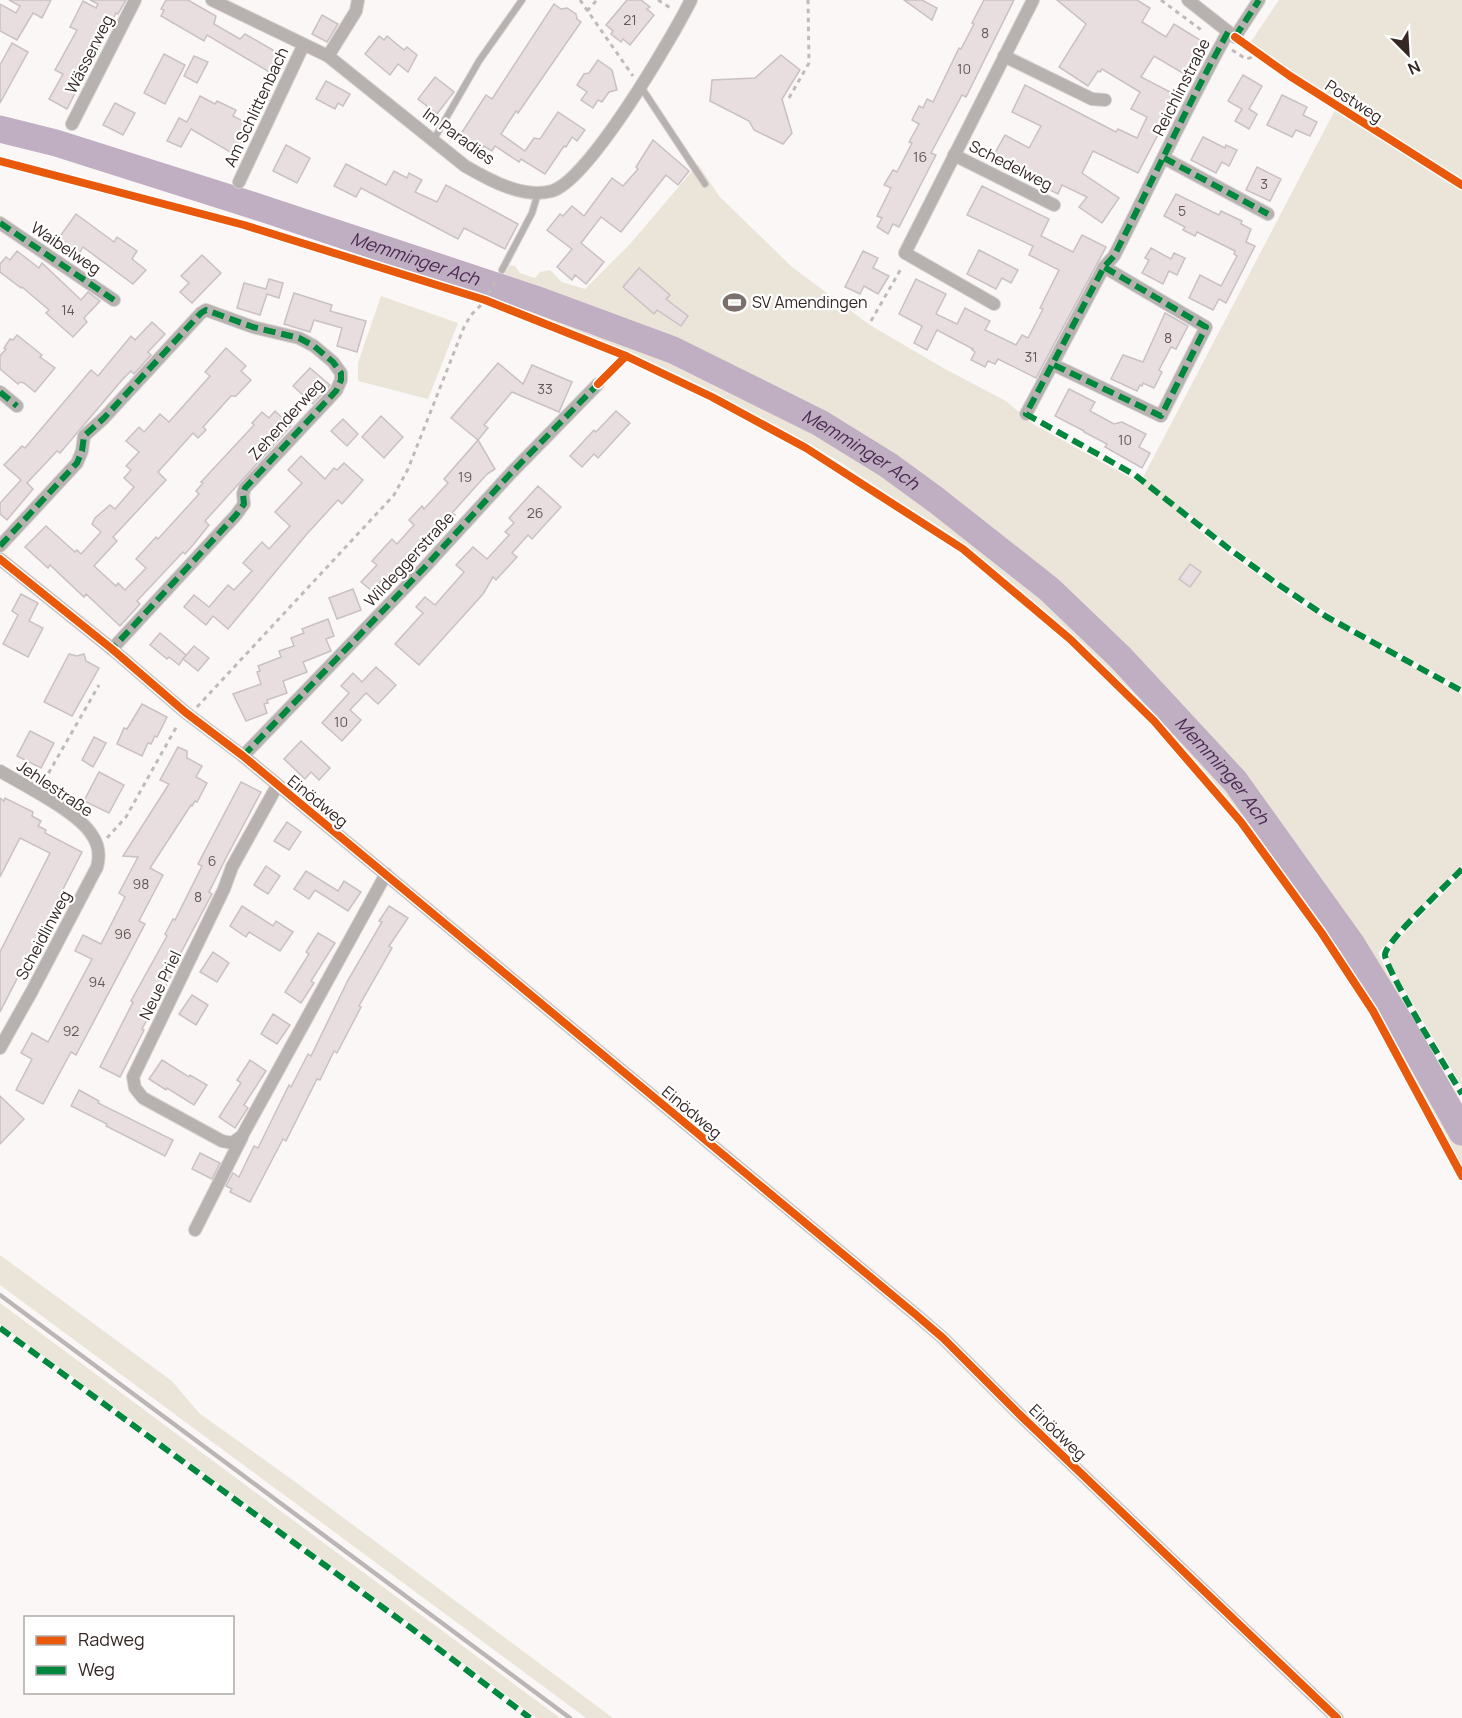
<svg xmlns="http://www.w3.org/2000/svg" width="1462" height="1718" font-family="Manrope,sans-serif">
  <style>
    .green { fill: #eae5d8 }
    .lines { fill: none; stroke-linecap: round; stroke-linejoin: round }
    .river { stroke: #c0aec2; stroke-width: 27 }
    .building { fill: #e8dddf; stroke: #c9c1c3; stroke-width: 1.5 }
    .lane-casing { stroke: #d7d2d2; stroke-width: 8 }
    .street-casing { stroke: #d7d2d2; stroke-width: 14 }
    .path { stroke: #c0bbb9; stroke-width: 3; stroke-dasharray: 4.5 4.5; stroke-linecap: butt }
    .lane { stroke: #b7b2af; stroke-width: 6 }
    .street { stroke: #b7b2af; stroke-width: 12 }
    .rail { stroke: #bbb6b5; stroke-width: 4.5 }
    .quiet { stroke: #00873e; stroke-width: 6; stroke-dasharray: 12 6; stroke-linecap: butt }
    .cycleway-casing { stroke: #fff; stroke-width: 11 }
    .cycleway { stroke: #e8590c; stroke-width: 8 }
    .labels { text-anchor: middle; stroke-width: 4.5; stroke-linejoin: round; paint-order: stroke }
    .number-label { font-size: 14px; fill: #645856 }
    .street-label { font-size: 16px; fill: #352724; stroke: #fff }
    .poi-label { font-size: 16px; fill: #352724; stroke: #fff; text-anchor: start }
    .water-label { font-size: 18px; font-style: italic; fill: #4a2a51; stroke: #fff }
  </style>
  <rect width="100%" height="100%" fill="#fcf7f7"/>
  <g class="green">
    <polygon points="1279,0 1462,0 1462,179 1338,103 1250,43"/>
    <path d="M1335 110 1462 190V687L1346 624 1296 593 1184 511 1187 520 1215 544 1299 604 1462 695V865L1378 953 1387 972 1462 1103V1167C1420 1087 1377 1008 1328 933 1246 810 1146 697 1033 601 1011 583 989 563 966 545 945 529 921 516 898 501 874 485 850 468 825 453 718 391 606 341 489 298L510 265 515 266 520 273 535 278 540 272 550 270 562 282 585 289 630 244 698 164 719 196 792 267 870 325 945 369 1006 401 1033 424 1140 483Z"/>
    <polygon points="381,296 458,323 428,399 358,381 358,363"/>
    <polygon points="1462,874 1462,1087 1396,975 1388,958 1392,946"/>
    <polygon points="0,1255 172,1381 199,1413 294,1481 613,1718 586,1718 0,1285"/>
    <polygon points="0,1303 560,1718 537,1718 370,1594 0,1324"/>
  </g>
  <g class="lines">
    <path class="river" id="s1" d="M0 129 56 143 261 208 535 299 673 350 820 423 888 465 936 500 1049 589 1120 657 1235 781 1351 943 1405 1031 1462 1132"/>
  </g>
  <g class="building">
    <polygon points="9,0 51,0 42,18 33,13 17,40 0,31 0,4 16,13 20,6"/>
    <polygon points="90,0 126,0 118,14 116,13 67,109 49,99 63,74 55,70 77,30 70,27 83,1 96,8 98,4"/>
    <polygon points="166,0 188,0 216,16 214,24 240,39 245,34 285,57 276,76 207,35 204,41 161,16 164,10 161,9"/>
    <polygon points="627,0 641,0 650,7 647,9 654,15 630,45 623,39 621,42 611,34 613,31 606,25"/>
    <polygon points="904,0 922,0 937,8 932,20"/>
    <polygon points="984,0 1014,0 966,97 962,95 931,153 936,155 899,227 893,224 888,234 877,227 882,218 877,216 891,188 884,185 893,170 897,172 912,143 909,142 919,124 912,120 919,106 923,108 927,99 933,102 959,48 961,49 974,24 972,23"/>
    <polygon points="1057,0 1137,0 1150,8 1142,22 1166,37 1174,24 1205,43 1186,75 1154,56 1141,77 1178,96 1138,173 1093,151 1082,173 1119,198 1102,223 1079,207 1087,197 1062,185 1058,194 991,160 1005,135 1029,148 1041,126 1012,112 1025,85 1116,132 1118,129 1137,138 1147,117 1131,109 1140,92 1102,69 1100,72 1098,71 1088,86 1059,67 1086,24"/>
    <polygon points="554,4 561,9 567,8 576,14 577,19 581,22 518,113 516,111 501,134 525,151 534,138 540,139 558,112 585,130 577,141 572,137 566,147 564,146 545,174 521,159 519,162 495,146 492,151 484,146 479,154 457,140 486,95 492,99"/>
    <polygon points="322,15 338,24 327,42 312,34"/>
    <polygon points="379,36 384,40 387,36 404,50 407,47 417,55 408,72 398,64 390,75 365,54"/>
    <polygon points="12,43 28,52 0,103 0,65"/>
    <polygon points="164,54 185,65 165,104 144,93"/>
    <polygon points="781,55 800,70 782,99 792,133 783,144 754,130 749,121 710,101 712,80 755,78"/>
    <polygon points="194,56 208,62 197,83 184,76"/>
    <polygon points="598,60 612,70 617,90 609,92 602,102 598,100 593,108 581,100 587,92 577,85 584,74 589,73"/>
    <polygon points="1243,75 1262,86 1249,109 1257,114 1249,129 1235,121 1242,109 1228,101"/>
    <polygon points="435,77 454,92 437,114 418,99"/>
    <polygon points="326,81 350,94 343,106 338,103 335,109 316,99"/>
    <polygon points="1282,95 1307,107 1303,115 1317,122 1310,136 1296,130 1292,137 1267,125"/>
    <polygon points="200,96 215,104 217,101 236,110 233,116 252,126 237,156 191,129 181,147 167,141 179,118 187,122"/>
    <polygon points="115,103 135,113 123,135 103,125"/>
    <polygon points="1203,137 1225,148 1226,145 1237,150 1229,166 1222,162 1216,173 1191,160"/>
    <polygon points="653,140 689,171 678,185 666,175 621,232 601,217 581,243 604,262 586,284 575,275 572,280 557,267 572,249 547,230 560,214 563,216 572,206 584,216 612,178 623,186 638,169 636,167"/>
    <polygon points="286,145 310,158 297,183 273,171"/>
    <polygon points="346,164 386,185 394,171 407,178 409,173 422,180 415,192 437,202 446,185 518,224 505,249 464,228 458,239 361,188 356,197 334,186"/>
    <polygon points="1257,167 1281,179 1270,201 1246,190"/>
    <polygon points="982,186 1049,219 1041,236 1073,252 1082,235 1106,247 1036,378 998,359 995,364 988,361 985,367 971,360 975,352 972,350 973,349 937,330 927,350 914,343 922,326 899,314 916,279 946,294 936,314 957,324 965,308 990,321 985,330 1016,345 1022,335 1028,338 1043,309 1040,308 1059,270 1029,255 1033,246 967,215"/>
    <polygon points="1176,194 1219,215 1221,211 1242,221 1241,224 1251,229 1246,242 1255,246 1226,303 1219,299 1213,310 1189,298 1200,275 1221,286 1237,256 1234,254 1235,251 1197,232 1195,236 1183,230 1185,227 1164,216"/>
    <polygon points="76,214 114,242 117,237 137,251 132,259 146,270 133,284 83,247 79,254 58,239"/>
    <polygon points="1151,248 1171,259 1174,253 1185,258 1177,275 1169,271 1163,284 1142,273 1149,260 1145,258"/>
    <polygon points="979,250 1018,270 1011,283 1002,278 996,289 967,274"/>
    <polygon points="17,251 39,268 42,263 81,300 88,292 100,301 84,318 87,322 73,337 46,313 49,310 22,287 21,288 0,272 0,264 6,257 10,260"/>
    <polygon points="863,251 878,258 873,268 889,276 878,294 864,286 860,294 845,287"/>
    <polygon points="202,255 221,273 192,303 180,292 189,283 181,276"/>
    <polygon points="639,268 670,295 666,299 688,316 681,326 657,310 654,314 623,287"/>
    <polygon points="269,279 283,283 279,298 267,294 260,315 237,308 244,283 266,289"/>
    <polygon points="294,293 332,305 330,311 366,321 357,352 337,346 342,328 314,320 310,332 284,324"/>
    <polygon points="1165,313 1188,326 1176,349 1171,347 1159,370 1162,372 1154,388 1143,383 1142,386 1140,385 1137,391 1111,379 1123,355 1143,362"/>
    <polygon points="152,322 165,334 148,352 151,355 134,374 131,371 122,380 60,453 57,451 27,483 33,489 7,520 0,514 0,503 21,480 4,465 22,446 25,448 91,370 98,376 131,336 135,340"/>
    <polygon points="17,335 42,355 40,357 55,368 35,392 24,383 20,382 18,384 0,369 0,356 6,349 4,348 10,339 13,340"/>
    <polygon points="226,348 246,366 241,371 251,380 236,396 231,396 203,427 206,430 198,438 193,433 158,472 166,480 113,537 117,541 94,566 116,586 118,583 125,590 146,568 136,559 156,537 158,539 199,494 196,491 203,483 201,482 254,425 252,423 262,412 269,418 275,411 291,426 205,521 209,525 193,545 185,554 183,552 137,601 140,604 120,626 86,594 84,597 50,565 48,568 25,547 46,526 75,552 77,550 81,554 101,532 92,524 95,518 110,505 115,509 134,487 124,478 131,470 126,466 139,452 126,441 139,427 144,432 160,414 169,422 210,376 205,372"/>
    <polygon points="498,363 523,384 532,365 572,382 559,412 512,392 484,425 488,428 478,440 495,469 487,474 452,513 455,515 419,553 417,552 390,582 385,577 372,591 361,582 377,565 372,561 392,539 397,544 414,525 409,520 422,506 424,509 448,483 444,479 478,440 451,418"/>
    <polygon points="310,368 330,385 313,404 293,386"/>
    <polygon points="1069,389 1095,402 1090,411 1114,424 1122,422 1146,434 1139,447 1150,453 1142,468 1105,447 1107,444 1084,432 1084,431 1055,416"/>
    <polygon points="616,411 630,423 598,458 594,454 582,467 570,456 594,430 596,432"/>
    <polygon points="381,416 403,437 384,458 362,437"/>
    <polygon points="343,419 358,434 347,446 331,431"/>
    <polygon points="301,456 325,479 334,468 337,470 344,463 363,480 342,504 338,500 306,535 228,629 213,616 206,625 184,607 194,595 209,607 228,585 234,590 252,571 243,563 262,542 269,549 290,526 275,512 302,483 288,470"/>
    <polygon points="538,486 561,507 532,539 528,535 512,553 517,557 496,580 493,577 483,594 419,665 395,644 423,613 416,607 425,597 435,605 464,572 456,565 473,547 487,559 509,535 505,532 514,523 509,518"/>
    <polygon points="1190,564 1201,572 1190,587 1179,579"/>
    <polygon points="353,589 361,610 337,619 329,598"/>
    <polygon points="21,594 38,603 29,621 43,628 28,657 3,644 18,615 12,611"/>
    <polygon points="328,619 334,636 326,639 331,651 303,662 307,672 283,681 287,693 267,700 268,703 264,704 267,713 246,721 233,694 261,684 257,672 260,671 258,666 281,657 279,651 294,646 291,638 304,633 302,629"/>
    <polygon points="160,633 186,655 179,665 169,657 167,659 150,645"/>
    <polygon points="194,646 209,658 198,671 183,659"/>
    <polygon points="69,654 77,656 84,654 86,661 99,668 72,716 44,702"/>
    <polygon points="376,667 396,685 378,704 366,693 350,710 361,720 342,741 322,723 349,693 341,686 353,673 362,682"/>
    <polygon points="142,704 167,717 157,737 155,736 151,744 148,743 142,756 117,744 124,728 127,729"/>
    <polygon points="30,731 54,743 41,768 17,756"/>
    <polygon points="94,737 106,743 93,767 82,760"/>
    <polygon points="301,741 330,768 319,780 311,772 305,779 284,759"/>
    <polygon points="178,747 187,751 187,758 202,766 196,777 207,783 197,802 195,801 192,806 191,805 150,868 163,875 139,921 145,924 76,1055 71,1052 43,1104 16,1090 32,1059 21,1053 32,1033 48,1042 92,959 75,951 83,935 101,944 125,897 119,893 138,857 123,856 169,784 160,780"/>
    <polygon points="99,772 124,785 109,813 84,801"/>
    <polygon points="241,782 261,792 226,858 209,892 212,894 176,962 178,963 142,1029 144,1030 120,1077 100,1067 133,1002 131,1001 167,936 165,934 173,919 175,920 202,866 198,864"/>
    <polygon points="0,798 4,801 5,798 33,812 32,816 41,821 38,826 46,830 45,833 82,852 0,1012 0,952 50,853 20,838 0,877"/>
    <polygon points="287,822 301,832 289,850 274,841"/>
    <polygon points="266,866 280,876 268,894 254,885"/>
    <polygon points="306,871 338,891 344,881 361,892 348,911 315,890 309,899 294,889"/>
    <polygon points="242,906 273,926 276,921 293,932 280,951 249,932 246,937 230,926"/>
    <polygon points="389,906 408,918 389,946 392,948 359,1006 361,1007 337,1053 334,1051 320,1080 317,1079 286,1141 283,1139 250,1202 230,1192 232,1189 226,1186 233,1173 239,1177 254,1146 258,1148 289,1085 291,1087 308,1054 311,1056 348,980 382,922 379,921"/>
    <polygon points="318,933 335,943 311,981 314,983 301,1003 285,992 309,954 306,952"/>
    <polygon points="213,952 229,963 217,982 200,972"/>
    <polygon points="192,995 208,1005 196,1025 179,1014"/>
    <polygon points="273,1014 290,1025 277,1044 261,1034"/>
    <polygon points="162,1060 189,1077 190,1075 207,1085 194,1105 167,1088 166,1090 149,1079"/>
    <polygon points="250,1060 266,1071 244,1105 248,1108 235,1128 219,1117 241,1083 237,1080"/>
    <polygon points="79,1090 99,1101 98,1103 173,1140 165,1156 106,1126 107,1124 71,1106"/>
    <polygon points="0,1096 24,1119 0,1144"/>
    <polygon points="200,1153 220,1163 212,1179 192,1169"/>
  </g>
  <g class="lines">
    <defs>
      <g id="lane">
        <polyline points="641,87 705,184"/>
        <polyline points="434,139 479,61 522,0"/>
        <polyline points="502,270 532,213 538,193"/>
      </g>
      <g id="street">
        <path d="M212 0 328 56 465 166C489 180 523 199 552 191 589 180 672 38 691 0"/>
        <polyline points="1188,0 1235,37 1259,0"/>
        <polyline points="328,56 356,11 358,0"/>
        <polyline points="1004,56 1092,99 1105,100"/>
        <polyline points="72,124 135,0"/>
        <polyline points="954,155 1054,205"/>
        <polyline points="1164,158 1268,214"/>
        <polyline points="239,182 303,46"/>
        <polyline points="0,223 114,300"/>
        <polyline points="994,304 905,253 1033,0"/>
        <polyline points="1054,365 1161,416 1206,327 1104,267"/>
        <polyline points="0,392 17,406"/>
        <path d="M1026 414 1104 267 1114 256C1152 182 1187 106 1228 32"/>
        <polyline points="0,546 77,463 82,451 84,436 104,418 201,313 206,310 253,327 299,338 314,346 333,362 341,373 341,380 336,391 245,488 243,494 244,504 236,515 112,649"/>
        <polyline points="0,559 112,649 185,712 243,756 915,1314 943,1338 1019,1414 1337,1718"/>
        <polyline points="243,756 424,568 511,473 598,384"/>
        <path d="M0 771C25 786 78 812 92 835 99 845 100 856 97 867L32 991 0 1048"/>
        <polyline points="277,786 232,867 224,889 133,1077 135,1088 143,1098 222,1141 232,1143 242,1136 386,874"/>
        <polyline points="195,1230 242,1137"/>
      </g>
    </defs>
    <use href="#lane" class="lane-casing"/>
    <use href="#street" class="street-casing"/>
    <g class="path">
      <polyline points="580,0 633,76"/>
      <polyline points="658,0 672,9"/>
      <polyline points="1161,0 1204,32"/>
      <polyline points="587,11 597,0"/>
      <polyline points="1232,50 1246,59 1260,55"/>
      <polyline points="789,98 809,63 808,0"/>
      <polyline points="871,321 902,267"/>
      <polyline points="197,707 394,495 408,469 464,327 471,315 483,303 497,279"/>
      <polyline points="44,781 99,685"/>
      <polyline points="107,838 126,817 178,724"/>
    </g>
    <use href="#lane" class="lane"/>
    <use href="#street" class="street"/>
    <polyline class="rail" points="0,1295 570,1718"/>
    <g class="quiet">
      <path d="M1228 32C1187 106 1152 182 1114 256L1104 267 1026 414 1135 475 1228 548 1276 583 1327 617 1462 691"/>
      <polyline points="1235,37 1259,0"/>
      <polyline points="1164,158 1268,214"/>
      <polyline points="0,223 114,300"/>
      <polyline points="1054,365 1161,416 1206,327 1104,267"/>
      <polyline points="0,392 17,406"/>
      <polyline points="0,546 77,463 82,451 84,436 104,418 201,313 206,310 253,327 299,338 314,346 333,362 341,373 341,380 336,391 245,488 243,494 244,504 236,515 112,649"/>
      <polyline points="243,756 424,568 511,473 601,381"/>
      <path d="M1462 869C1449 883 1387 940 1385 954 1383 965 1451 1076 1462 1094"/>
      <polyline points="0,1328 411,1628 530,1718"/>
    </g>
    <defs>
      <g id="cycleway">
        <polyline points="1235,37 1290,76 1462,185"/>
        <polyline points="0,161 244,225 485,300 626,356 598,384"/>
        <polyline points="626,356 712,397 806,448 963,549 1070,639 1154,721 1241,822 1321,932 1373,1011 1462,1176"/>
        <polyline points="0,559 112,649 185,712 243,756 915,1314 943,1338 1019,1414 1337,1718"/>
      </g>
    </defs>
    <use href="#cycleway" class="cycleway-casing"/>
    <use href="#cycleway" class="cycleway"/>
  </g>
  <defs>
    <symbol id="stadium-bare" viewBox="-9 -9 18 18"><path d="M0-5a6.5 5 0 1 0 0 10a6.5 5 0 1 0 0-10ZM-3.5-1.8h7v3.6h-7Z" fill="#7b706e" stroke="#fff" stroke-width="2.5" paint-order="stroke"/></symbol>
  </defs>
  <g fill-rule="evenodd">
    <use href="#stadium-bare" x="718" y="286" width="33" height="33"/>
  </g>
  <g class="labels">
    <g class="number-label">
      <text x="630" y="25">21</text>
      <text x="985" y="38">8</text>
      <text x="964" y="74">10</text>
      <text x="920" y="162">16</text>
      <text x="1264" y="189">3</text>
      <text x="1182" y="216">5</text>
      <text x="68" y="315">14</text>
      <text x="1168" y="343">8</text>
      <text x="1031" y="362">31</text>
      <text x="545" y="394">33</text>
      <text x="1125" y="445">10</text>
      <text x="465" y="482">19</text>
      <text x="535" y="518">26</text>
      <text x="341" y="727">10</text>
      <text x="212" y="866">6</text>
      <text x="141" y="889">98</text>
      <text x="198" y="902">8</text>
      <text x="123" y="939">96</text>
      <text x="97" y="987">94</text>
      <text x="71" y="1036">92</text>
    </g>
    <g class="street-label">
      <text transform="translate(89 54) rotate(-63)" y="6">Wässerweg</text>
      <text transform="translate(1181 87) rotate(-63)" y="6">Reichlinstraße</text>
      <text transform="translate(1354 101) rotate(33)" y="6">Postweg</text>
      <text transform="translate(256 107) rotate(-65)" y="6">Am Schlittenbach</text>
      <text transform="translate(459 136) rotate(36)" y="6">Im Paradies</text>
      <text transform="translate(1011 165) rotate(27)" y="6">Schedelweg</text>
      <text transform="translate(66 248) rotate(34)" y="6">Waibelweg</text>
      <text transform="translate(286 419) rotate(-48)" y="6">Zehenderweg</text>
      <text transform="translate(409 559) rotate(-47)" y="6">Wildeggerstraße</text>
      <text transform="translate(55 788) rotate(34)" y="6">Jehlestraße</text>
      <text transform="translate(318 801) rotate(39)" y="6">Einödweg</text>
      <text transform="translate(43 935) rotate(-62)" y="6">Scheidlinweg</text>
      <text transform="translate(160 985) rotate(-64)" y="6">Neue Priel</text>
      <text transform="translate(692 1112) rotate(40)" y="6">Einödweg</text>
      <text transform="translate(1058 1432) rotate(44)" y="6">Einödweg</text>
    </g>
    <g class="poi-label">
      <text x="752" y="308">SV Amendingen</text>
    </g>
    <g class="water-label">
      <text dy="6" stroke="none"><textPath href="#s1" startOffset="435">Memminger Ach</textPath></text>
      <text dy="6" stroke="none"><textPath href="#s1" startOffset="921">Memminger Ach</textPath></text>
      <text dy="6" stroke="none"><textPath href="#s1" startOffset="1407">Memminger Ach</textPath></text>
    </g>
  </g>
  <rect x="24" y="1616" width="210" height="78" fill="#ffffff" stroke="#aea9a7" stroke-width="1.5"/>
  <rect x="36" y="1636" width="30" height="9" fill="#e8590c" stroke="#aea9a7" stroke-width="1.5"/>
  <text x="78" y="1646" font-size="18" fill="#352724">Radweg</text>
  <rect x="36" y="1666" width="30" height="9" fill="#00873e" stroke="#aea9a7" stroke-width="1.5"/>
  <text x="78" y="1676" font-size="18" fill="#352724">Weg</text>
  <g transform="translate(1408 54) rotate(156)" stroke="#ffffff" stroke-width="4.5" paint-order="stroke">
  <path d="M0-4.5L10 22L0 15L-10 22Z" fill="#352724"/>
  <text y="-9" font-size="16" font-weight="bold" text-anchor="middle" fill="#352724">N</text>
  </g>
</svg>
